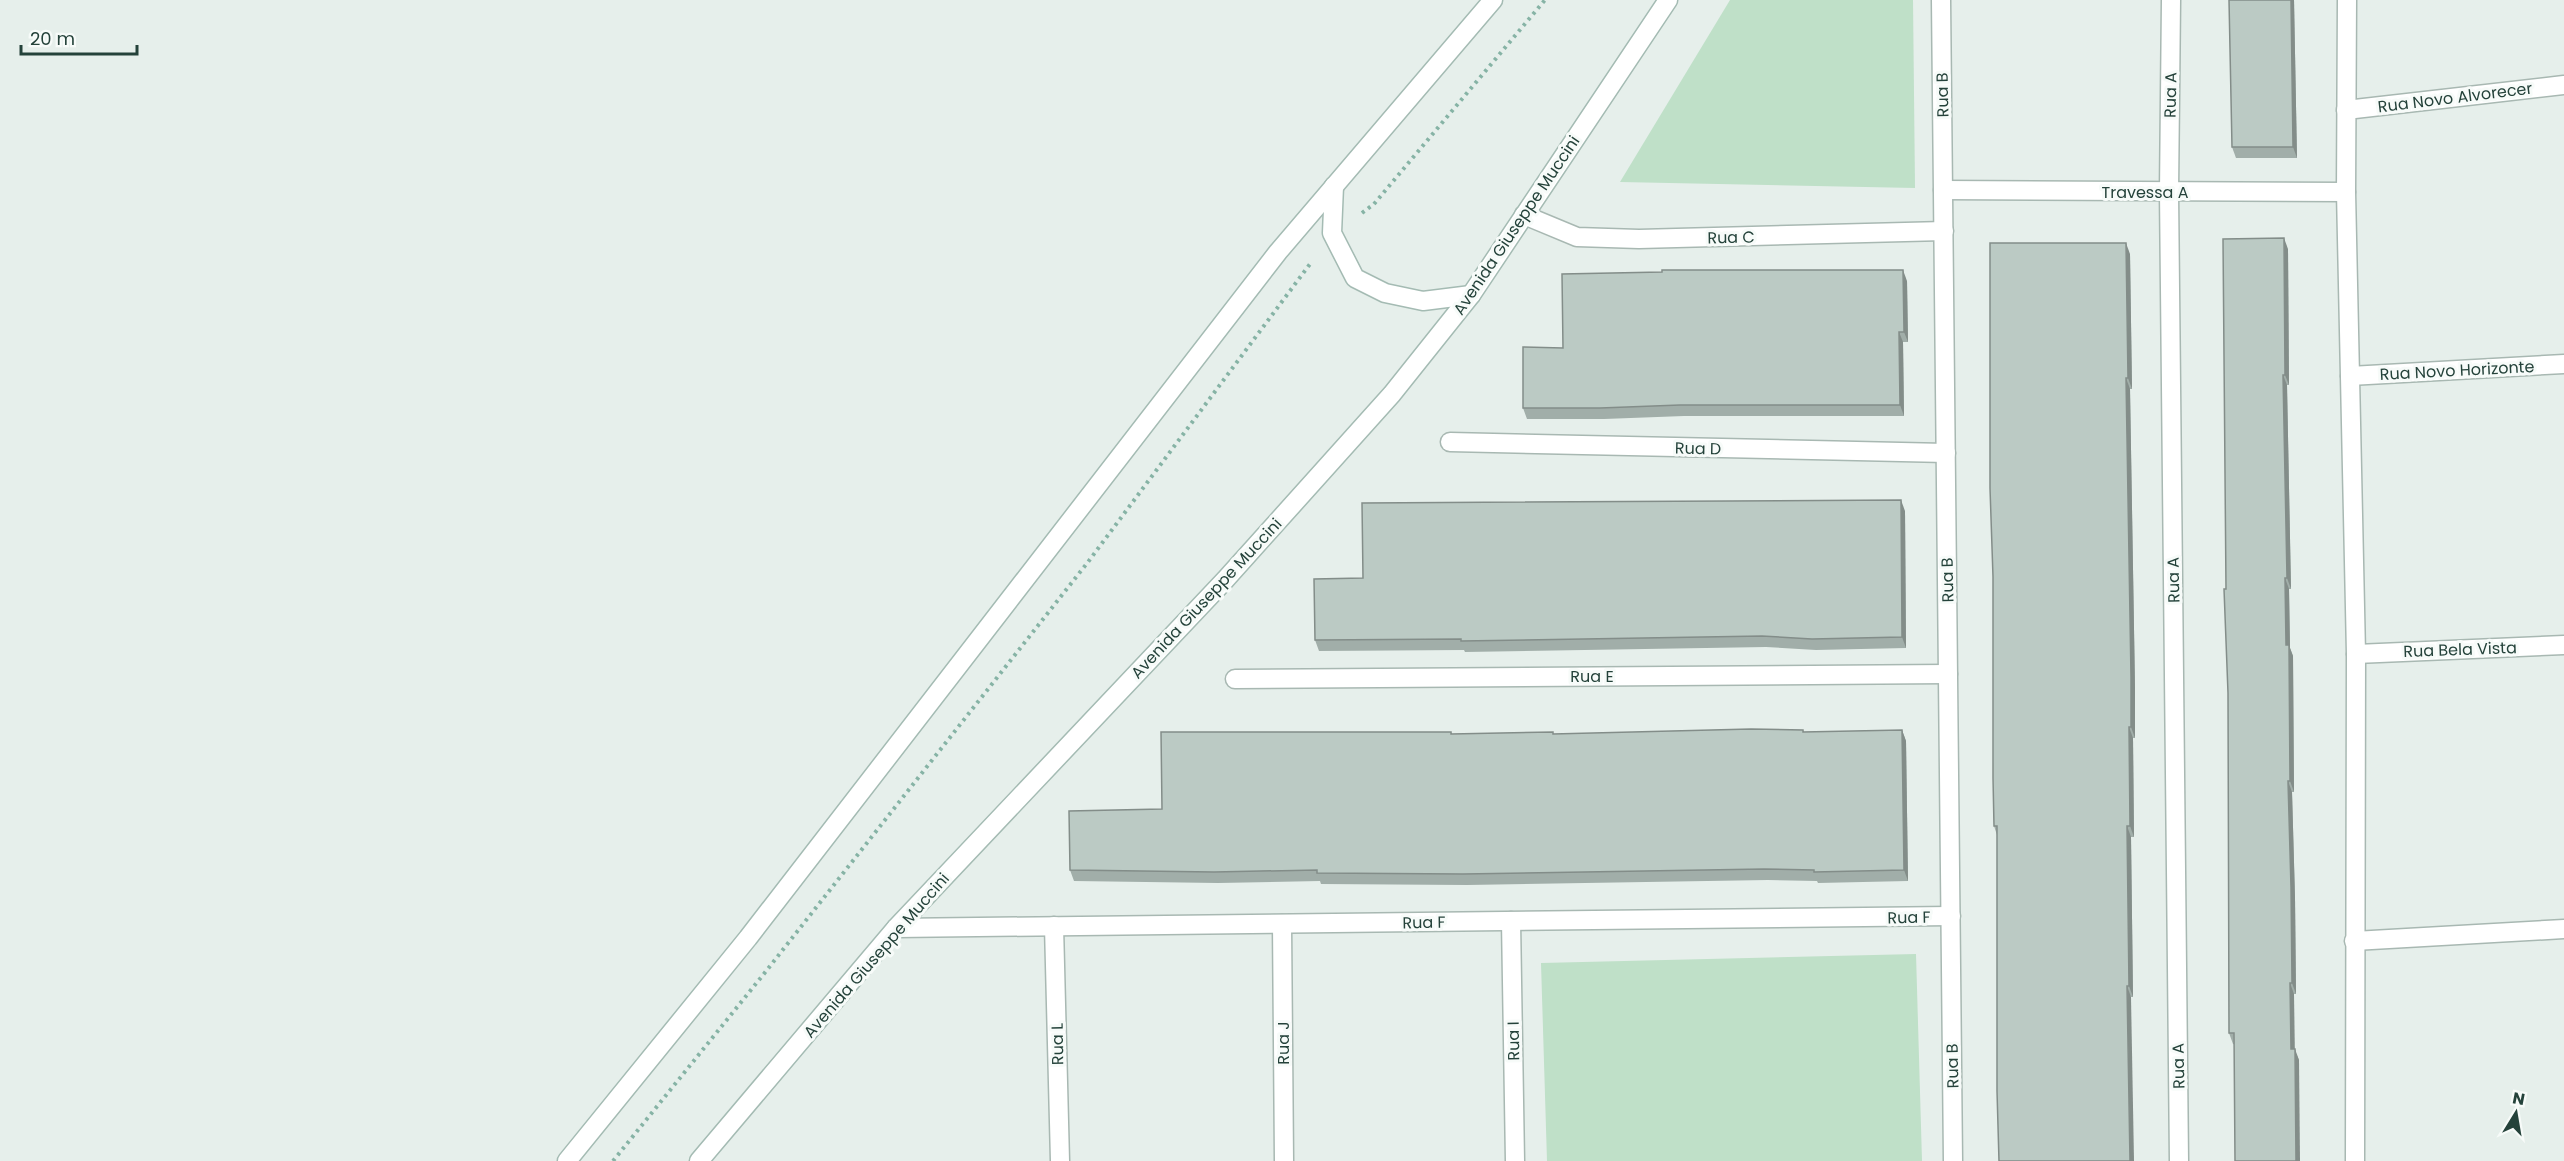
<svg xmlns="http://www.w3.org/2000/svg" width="2564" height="1161" font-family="Poppins,sans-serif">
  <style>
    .green { fill: #bfe0c8 }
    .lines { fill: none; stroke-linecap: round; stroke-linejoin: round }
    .minor-casing { stroke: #a8b8b2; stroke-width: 21 }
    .tertiary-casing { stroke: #a8b8b2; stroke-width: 21 }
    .secondary-casing { stroke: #a4bbb3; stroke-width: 21 }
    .path { stroke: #86b3a5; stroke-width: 4; stroke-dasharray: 3 4.5; stroke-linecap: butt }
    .minor { stroke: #fff; stroke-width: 18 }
    .tertiary { stroke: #fff; stroke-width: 18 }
    .secondary { stroke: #fff; stroke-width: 18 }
    .wall { fill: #a1aea9 }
    .shaded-wall { fill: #838d89 }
    .building { fill: #bbcac4; stroke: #838d89; stroke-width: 1.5 }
    .labels { text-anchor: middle; stroke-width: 6; stroke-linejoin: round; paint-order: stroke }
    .street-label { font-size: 16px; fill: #24423a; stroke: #f7fbf9 }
  </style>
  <rect width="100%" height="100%" fill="#e6efeb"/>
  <g class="green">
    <polygon points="1730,0 1913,0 1915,188 1620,182"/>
    <polygon points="1916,954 1922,1161 1547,1161 1541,963"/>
  </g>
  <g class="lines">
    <defs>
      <g id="minor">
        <polyline points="1941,0 1953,1161"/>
        <polyline points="2171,0 2169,192 2179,1161"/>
        <polyline points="2346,110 2564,85"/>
        <polyline points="1943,190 2346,192"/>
        <polyline points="1524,215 1577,237 1639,239 1944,231"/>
        <polyline points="2350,376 2564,364"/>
        <polyline points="1450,442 1946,453"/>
        <polyline points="2356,654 2564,645"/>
        <polyline points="1235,679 1948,674"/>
        <polyline points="1511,921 1515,1161"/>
        <polyline points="1282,924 1284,1161"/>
        <polyline points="1054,926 1060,1161"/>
        <polyline points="896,928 1951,916"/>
        <polyline points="2354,941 2564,929"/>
      </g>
      <polyline id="tertiary" points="2347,0 2346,192 2356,654 2355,1161"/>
      <g id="secondary">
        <polyline points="1334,186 1332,233 1355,278 1385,293 1423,301 1471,295"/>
        <polyline points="567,1161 748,938 1278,252 1493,0"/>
        <polyline points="699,1161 896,928 1225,580 1392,394 1471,295 1668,0"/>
      </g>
    </defs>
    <use href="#minor" class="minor-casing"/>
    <use href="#tertiary" class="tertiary-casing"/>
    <use href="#secondary" class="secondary-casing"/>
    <g class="path">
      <polyline points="1362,213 1374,204 1545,0"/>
      <polyline points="613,1161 763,975 1088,562 1310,264"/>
    </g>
    <use href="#minor" class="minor"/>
    <use href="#tertiary" class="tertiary"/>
    <use href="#secondary" class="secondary"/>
  </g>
  <g class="wall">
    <polygon points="2229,0 2294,0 2297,158 2236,158 2232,147"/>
    <polygon points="2288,249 2289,385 2287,385 2291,589 2289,589 2290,648 2293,656 2294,792 2292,792 2295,898 2296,994 2294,994 2294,1049 2299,1060 2233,1044 2229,1033 2228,693 2226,589"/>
    <polygon points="2130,254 2132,389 2130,389 2135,688 2135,738 2133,738 2134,837 2131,837 2133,997 2131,997 1997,835 1994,826"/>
    <polygon points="1907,281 1908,342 1903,342 1904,416 1684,416 1604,419 1527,419 1523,408 1563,348"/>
    <polygon points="1905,511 1906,648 1816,650 1766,647 1465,652 1464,650 1319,651 1315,640 1363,578"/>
    <polygon points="1803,730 1804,732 1902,730 1906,741 1908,881 1818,883 1817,881 1768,880 1467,885 1321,884 1320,881 1218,883 1074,881 1070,870 1162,809 1451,732 1452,734 1554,734"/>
  </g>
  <g class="shaded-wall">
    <polygon points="2291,0 2294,0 2297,158 2293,147"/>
    <polygon points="2284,238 2288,249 2289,385 2285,375"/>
    <polygon points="2126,243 2130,254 2132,389 2128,378"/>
    <polygon points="1903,270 1907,281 1908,342 1904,332"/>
    <polygon points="1899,332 1903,342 1904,416 1900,405"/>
    <polygon points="2283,375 2287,385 2291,589 2287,578"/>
    <polygon points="2126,378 2130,389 2135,688 2135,738 2131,727"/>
    <polygon points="1901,500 1905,511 1906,648 1902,637"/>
    <polygon points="2285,578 2289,589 2290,648 2293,656 2294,792 2290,781 2286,645"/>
    <polygon points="2129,727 2133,738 2134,837 2130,826"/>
    <polygon points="1902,730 1906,741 1908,881 1904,870"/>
    <polygon points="2288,781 2292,792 2295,898 2296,994 2292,983"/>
    <polygon points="2127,826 2131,837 2133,997 2129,986"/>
    <polygon points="2290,983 2294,994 2295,1060 2291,1049"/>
    <polygon points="2127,986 2131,997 2134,1161 2130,1161"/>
    <polygon points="2295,1049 2299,1060 2300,1161 2296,1161"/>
  </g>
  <g class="building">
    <polygon points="2229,0 2291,0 2293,147 2232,147"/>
    <polygon points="2284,238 2285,375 2283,375 2287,578 2285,578 2286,645 2289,645 2290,781 2288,781 2291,887 2292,983 2290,983 2291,1049 2295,1049 2296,1161 2235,1161 2234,1033 2229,1033 2228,693 2224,589 2226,589 2223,239"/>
    <polygon points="1990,243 2126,243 2128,378 2126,378 2131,677 2131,727 2129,727 2130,826 2127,826 2129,986 2127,986 2130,1161 1999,1161 1997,1091 1997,826 1994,826 1993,778 1993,577 1990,488"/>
    <polygon points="1662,270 1903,270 1904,332 1899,332 1900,405 1680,405 1600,408 1523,408 1523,347 1563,348 1562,274 1662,272"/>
    <polygon points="1901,500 1902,637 1812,639 1762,636 1461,641 1461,639 1315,640 1314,579 1363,578 1362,503"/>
    <polygon points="1751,729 1803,730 1803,732 1902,730 1904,870 1814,872 1814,870 1764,869 1463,874 1317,873 1317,870 1214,872 1070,870 1069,811 1162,809 1161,732 1451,732 1451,734 1553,732 1553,734"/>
  </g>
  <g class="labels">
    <g class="street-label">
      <text transform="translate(1942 95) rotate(-91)" y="6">Rua B</text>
      <text transform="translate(2170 95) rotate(-89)" y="6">Rua A</text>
      <text transform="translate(2455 97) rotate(-7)" y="6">Rua Novo Alvorecer</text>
      <text x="2145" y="198">Travessa A</text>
      <text transform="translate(1516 225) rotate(-56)" y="6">Avenida Giuseppe Muccini</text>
      <text transform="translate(1731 237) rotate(-1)" y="6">Rua C</text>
      <text transform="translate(2457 370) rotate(-3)" y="6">Rua Novo Horizonte</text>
      <text transform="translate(1698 448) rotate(1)" y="6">Rua D</text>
      <text transform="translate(1947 580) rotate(-91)" y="6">Rua B</text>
      <text transform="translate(2173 580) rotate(-91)" y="6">Rua A</text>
      <text transform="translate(1206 598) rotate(-47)" y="6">Avenida Giuseppe Muccini</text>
      <text transform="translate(2460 649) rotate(-2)" y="6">Rua Bela Vista</text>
      <text x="1592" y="682">Rua E</text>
      <text transform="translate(1909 917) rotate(-1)" y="6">Rua F</text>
      <text transform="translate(1424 922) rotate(-1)" y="6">Rua F</text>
      <text transform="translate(876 955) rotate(-49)" y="6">Avenida Giuseppe Muccini</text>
      <text transform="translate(1513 1041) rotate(-91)" y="6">Rua I</text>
      <text transform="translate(1283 1043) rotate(-90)" y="6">Rua J</text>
      <text transform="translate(1057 1044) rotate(-91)" y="6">Rua L</text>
      <text transform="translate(1952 1066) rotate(-91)" y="6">Rua B</text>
      <text transform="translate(2178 1066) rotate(-91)" y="6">Rua A</text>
    </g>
  </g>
  <g transform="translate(2516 1113) rotate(11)" stroke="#f7fbf9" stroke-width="4.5" paint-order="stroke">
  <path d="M0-4.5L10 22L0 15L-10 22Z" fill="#24423a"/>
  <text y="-9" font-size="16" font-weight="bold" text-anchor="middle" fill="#24423a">N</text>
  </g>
  <path d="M21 45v9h116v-9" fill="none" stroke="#24423a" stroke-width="3"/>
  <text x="30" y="45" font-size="18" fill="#24423a" stroke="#f7fbf9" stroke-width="4.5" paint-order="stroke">20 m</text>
</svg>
